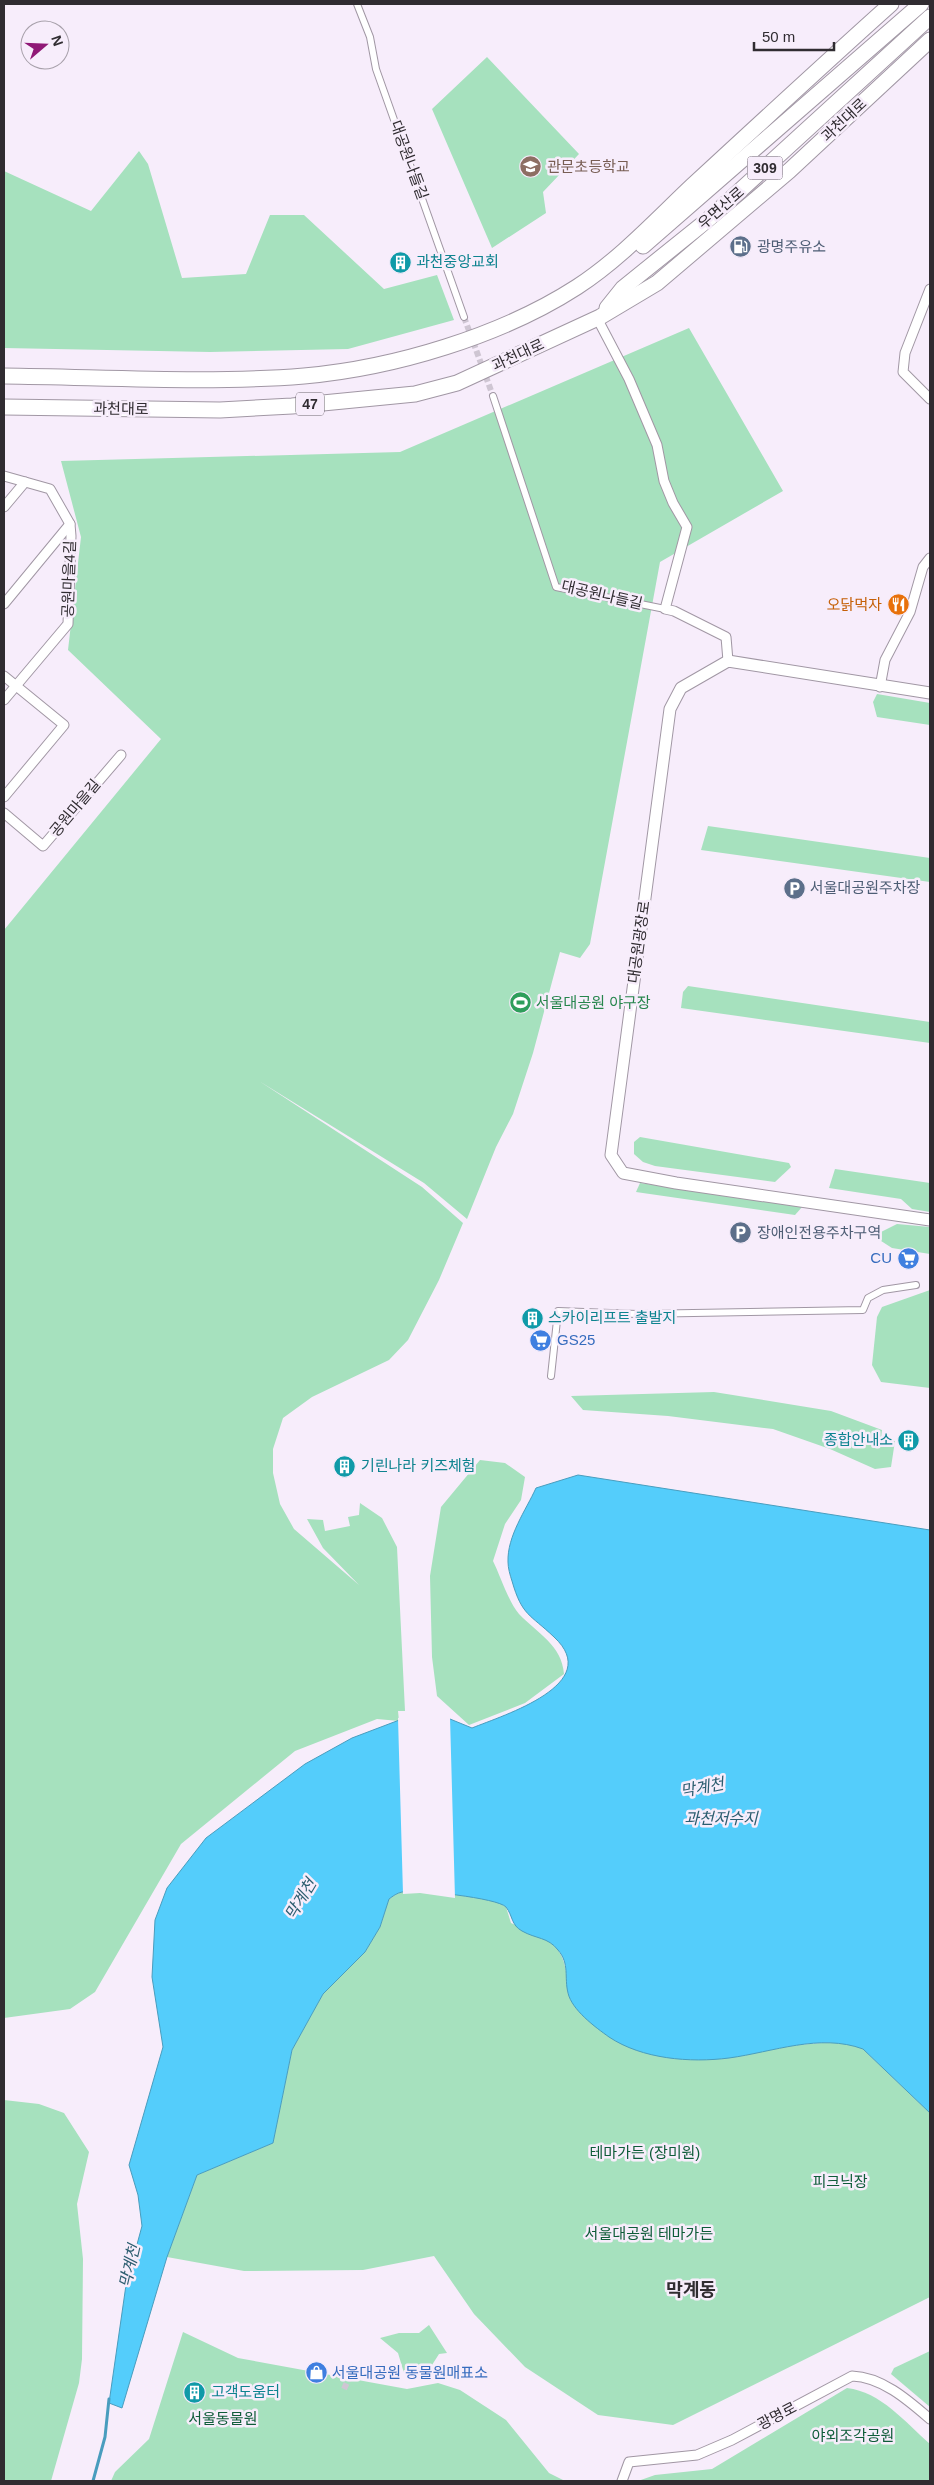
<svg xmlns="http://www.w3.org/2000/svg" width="934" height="2485" font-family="Arial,'Noto Sans KR',sans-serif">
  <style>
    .green { fill: #a6e1be }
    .water { fill: #54cdfb; stroke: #499dbe }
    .pier { fill: #f7edfb }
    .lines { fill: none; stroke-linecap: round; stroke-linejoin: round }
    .stream { stroke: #499dbe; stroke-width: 3 }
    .pedestrian-tunnel { stroke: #cfc6d3; stroke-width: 6; stroke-dasharray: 6 3; stroke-linecap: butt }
    .pedestrian-casing { stroke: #a197a4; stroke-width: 8 }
    .minor-casing { stroke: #a197a4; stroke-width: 11 }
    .tertiary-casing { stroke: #a197a4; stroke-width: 13 }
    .trunk-casing { stroke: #a197a4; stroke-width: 17 }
    .pedestrian { stroke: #fff; stroke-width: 6 }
    .minor { stroke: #fff; stroke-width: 9 }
    .tertiary { stroke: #fff; stroke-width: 11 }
    .trunk { stroke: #fff; stroke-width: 15 }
    .labels { text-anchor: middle; stroke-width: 5; stroke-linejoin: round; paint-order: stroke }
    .shield { fill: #f7edfb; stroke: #6c666e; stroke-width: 1 }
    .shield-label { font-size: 14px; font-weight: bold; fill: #302c31 }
    .street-label { font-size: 15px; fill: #302c31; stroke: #f7edfb }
    .education-label { font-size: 15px; fill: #785e54; stroke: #f7edfb; text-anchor: start }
    .service-label { font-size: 15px; fill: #4e5e75; stroke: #f7edfb; text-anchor: start }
    .culture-label { font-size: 15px; fill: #0d838f; stroke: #f7edfb; text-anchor: start }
    .food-label { font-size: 15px; fill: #c56008; stroke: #f7edfb; text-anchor: end }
    .leisure-label { font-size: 15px; fill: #27864d; stroke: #f7edfb; text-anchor: start }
    .shop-label { font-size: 15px; fill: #366cbe; stroke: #f7edfb; text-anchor: start }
    .park-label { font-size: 15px; fill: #0e5c39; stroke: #f7edfb }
    .water-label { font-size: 16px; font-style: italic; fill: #2c5d70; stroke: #f7edfb }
    .quarter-label { font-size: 18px; font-weight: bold; fill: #302c31; stroke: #f7edfb }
  </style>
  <rect width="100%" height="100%" fill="#f7edfb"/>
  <g class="green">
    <polygon points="487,57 579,154 543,192 546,213 492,248 432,109"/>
    <polygon points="139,151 148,164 182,278 246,274 270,215 304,215 384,289 437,275 454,320 348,349 210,352 4,348 4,171 91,211"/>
    <polygon points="689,328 783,491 660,562 590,944 580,958 560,952 533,1053 513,1114 496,1147 467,1219 424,1183 259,1081 422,1187 463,1223 439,1280 408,1340 389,1360 312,1397 283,1418 273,1449 273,1473 280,1504 294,1529 359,1585 323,1548 307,1519 323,1520 325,1531 350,1526 348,1517 359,1515 360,1503 382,1518 397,1547 405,1711 398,1711 399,1721 377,1719 295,1751 181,1844 95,1992 70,2009 4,2018 4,930 161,739 68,650 81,537 61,461 400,452"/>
    <polygon points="877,694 930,703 930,725 877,717 873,702"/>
    <polygon points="708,826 930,858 930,882 701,850"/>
    <polygon points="688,986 930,1022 930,1043 681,1008 683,992"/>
    <polygon points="640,1137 789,1163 791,1167 775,1182 655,1166 643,1162 634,1154 634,1142"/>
    <polygon points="835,1169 930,1183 930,1212 912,1209 901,1199 829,1188"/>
    <polygon points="640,1183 803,1206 795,1215 636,1192"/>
    <polygon points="897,1224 930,1227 930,1254 892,1248 878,1239 879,1233"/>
    <polygon points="930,1290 930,1388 881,1382 872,1365 877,1317 882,1307"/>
    <polygon points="714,1392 831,1411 882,1430 881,1439 895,1441 891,1467 875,1469 830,1449 773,1429 668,1416 583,1410 571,1396"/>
    <path d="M480 1460 505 1463 525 1477 521 1500 505 1524 493 1561C500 1575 509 1603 519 1614 537 1633 562 1645 564 1674L525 1703 469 1725 437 1696 432 1657 430 1576 441 1507Z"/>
    <path d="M420 1890 494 1900 506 1907 511 1923C553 1942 567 1943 568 1994L730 2057 797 2045 834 2042 850 2044 863 2049 930 2113V2297L673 2425 598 2415 525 2367 474 2314 434 2256 363 2270 244 2271 167 2257 197 2175 273 2143 292 2050 323 1994 365 1952 380 1927 389 1899 400 1892Z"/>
    <polygon points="4,2100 39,2104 64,2113 89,2152 77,2204 83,2259 82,2359 79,2383 51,2481 4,2481"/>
    <polygon points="429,2325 447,2353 439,2354 432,2365 404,2373 398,2353 380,2338 399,2333 419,2333"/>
    <polygon points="183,2332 238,2358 407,2389 438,2383 460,2390 506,2420 549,2473 565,2481 111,2481 115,2472 149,2439"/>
    <polygon points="930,2351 930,2407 891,2374 894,2368"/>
    <path d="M847 2388C881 2392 905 2422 930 2444V2481H638L655 2475 712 2469Z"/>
  </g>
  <path class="water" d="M578 1475 930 1530V2113L863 2049C820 2033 773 2052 729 2058 690 2063 642 2059 609 2037 595 2027 572 2010 568 1993 564 1977 570 1964 558 1950 548 1937 536 1939 522 1931 511 1925 513 1916 506 1907 498 1898 417 1889 402 1892 397 1893 393 1896 389 1899L380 1927 365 1952 323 1994 292 2050 273 2143 197 2175 167 2257 122 2408 109 2403 126 2285 142 2226 138 2195 129 2165 163 2047 152 1977 155 1920 167 1888 206 1838 305 1764 352 1738 402 1719H450L472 1728C504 1715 605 1684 554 1637 530 1614 522 1616 512 1581 510 1575 508 1568 508 1562 507 1536 526 1510 536 1488Z"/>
  <polygon class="pier" points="402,1717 450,1717 455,1898 420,1893 403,1894 398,1718"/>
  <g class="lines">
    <polyline class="stream" points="93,2481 105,2437 109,2399"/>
    <g class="pedestrian-tunnel">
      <polyline points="464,317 493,396"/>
      <polyline points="344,2389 350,2376"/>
    </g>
    <defs>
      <g id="pedestrian">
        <polyline points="357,4 370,37 376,69 464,317"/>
        <polyline points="493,396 556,587 665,609"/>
        <polyline points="551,1376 558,1311 637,1314 863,1310 868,1298 883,1290 916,1285"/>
      </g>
      <g id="minor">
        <polyline points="930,289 905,353 903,372 930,399"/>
        <polyline points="597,318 629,379 657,445 664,481 673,503 687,527 665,609 674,611 726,637 728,661"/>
        <polyline points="4,476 50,489 70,524 71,536 68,624 4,700"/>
        <polyline points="4,507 25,482"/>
        <polyline points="4,604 70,524"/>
        <polyline points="4,676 64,725 4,797"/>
        <polyline points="880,687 885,660 910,612 923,567 930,558"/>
        <polyline points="4,813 43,846 121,755"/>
        <path d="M622 2481 629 2462 697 2455 732 2440 852 2376C882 2377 908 2400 930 2419"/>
      </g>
      <polyline id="tertiary" points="930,693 728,661 681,688 670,709 611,1155 623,1173 676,1183 930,1220"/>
      <g id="trunk">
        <polyline points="643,246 921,4"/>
        <polyline points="607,308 623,288 710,218 930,17"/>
        <path d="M4 376C102 377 206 384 304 376 394 368 501 336 577 287 620 259 655 221 692 186 758 125 824 64 891 4"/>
        <polyline points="4,407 220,410 292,406 415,394 457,383 600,317 657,283 789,171 930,40"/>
      </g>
    </defs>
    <use href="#pedestrian" class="pedestrian-casing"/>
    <use href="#minor" class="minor-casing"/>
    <use href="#tertiary" class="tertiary-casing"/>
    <use href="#trunk" class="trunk-casing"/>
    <use href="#pedestrian" class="pedestrian"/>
    <use href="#minor" class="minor"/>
    <use href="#tertiary" class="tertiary"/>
    <use href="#trunk" class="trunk"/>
  </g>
  <defs>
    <symbol id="school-disc" viewBox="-11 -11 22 22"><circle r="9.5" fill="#8d6e63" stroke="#f7edfb"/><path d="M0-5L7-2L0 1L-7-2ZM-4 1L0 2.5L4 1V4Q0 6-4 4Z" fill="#fff"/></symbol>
    <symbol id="fuel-disc" viewBox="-11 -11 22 22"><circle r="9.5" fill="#5c6f8a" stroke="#f7edfb"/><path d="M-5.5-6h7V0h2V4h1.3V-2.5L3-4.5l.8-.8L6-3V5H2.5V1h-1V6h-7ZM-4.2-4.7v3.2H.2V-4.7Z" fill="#fff"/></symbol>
    <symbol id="building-disc" viewBox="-11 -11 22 22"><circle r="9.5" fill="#0f9aa8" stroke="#f7edfb"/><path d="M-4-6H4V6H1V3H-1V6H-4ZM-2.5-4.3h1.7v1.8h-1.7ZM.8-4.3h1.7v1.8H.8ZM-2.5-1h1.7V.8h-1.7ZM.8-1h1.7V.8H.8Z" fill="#fff"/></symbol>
    <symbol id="restaurant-disc" viewBox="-11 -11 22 22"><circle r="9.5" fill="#e8710a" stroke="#f7edfb"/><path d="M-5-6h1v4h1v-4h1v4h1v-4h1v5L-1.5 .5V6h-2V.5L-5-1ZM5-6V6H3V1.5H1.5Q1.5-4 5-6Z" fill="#fff"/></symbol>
    <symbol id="parking-disc" viewBox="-11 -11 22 22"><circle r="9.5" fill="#5c6f8a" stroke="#f7edfb"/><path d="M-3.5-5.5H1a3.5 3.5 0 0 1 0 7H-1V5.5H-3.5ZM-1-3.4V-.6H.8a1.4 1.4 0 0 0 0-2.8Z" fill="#fff"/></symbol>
    <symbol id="stadium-disc" viewBox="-11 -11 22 22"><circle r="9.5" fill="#2e9e5b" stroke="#f7edfb"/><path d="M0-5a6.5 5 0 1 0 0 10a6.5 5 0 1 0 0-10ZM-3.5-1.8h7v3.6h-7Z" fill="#fff"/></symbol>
    <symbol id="supermarket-disc" viewBox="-11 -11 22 22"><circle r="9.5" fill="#3f7fe0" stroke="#f7edfb"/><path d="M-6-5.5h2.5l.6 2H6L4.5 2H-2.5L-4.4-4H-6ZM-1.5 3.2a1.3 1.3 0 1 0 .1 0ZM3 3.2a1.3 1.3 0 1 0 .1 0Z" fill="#fff"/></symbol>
    <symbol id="shop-disc" viewBox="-11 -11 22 22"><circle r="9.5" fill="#3f7fe0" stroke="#f7edfb"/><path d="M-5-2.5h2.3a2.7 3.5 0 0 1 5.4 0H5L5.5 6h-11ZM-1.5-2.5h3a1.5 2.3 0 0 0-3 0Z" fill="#fff"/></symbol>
  </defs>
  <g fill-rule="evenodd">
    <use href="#school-disc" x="518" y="154" width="25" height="25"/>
    <use href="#fuel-disc" x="728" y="234" width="25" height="25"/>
    <use href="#building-disc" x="388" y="250" width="25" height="25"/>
    <use href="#restaurant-disc" x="886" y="592" width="25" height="25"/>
    <use href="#parking-disc" x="782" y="876" width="25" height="25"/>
    <use href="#stadium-disc" x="508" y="990" width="25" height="25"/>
    <use href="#parking-disc" x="728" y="1220" width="25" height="25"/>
    <use href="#supermarket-disc" x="896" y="1246" width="25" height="25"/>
    <use href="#building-disc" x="520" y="1306" width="25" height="25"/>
    <use href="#supermarket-disc" x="528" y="1328" width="25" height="25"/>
    <use href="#building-disc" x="896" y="1428" width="25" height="25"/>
    <use href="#building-disc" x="332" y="1454" width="25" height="25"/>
    <use href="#shop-disc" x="304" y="2360" width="25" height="25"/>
    <use href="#building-disc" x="182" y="2380" width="25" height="25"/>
  </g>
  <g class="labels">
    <g class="shield">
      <rect x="747.5" y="156.5" width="35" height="23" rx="4"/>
      <rect x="296" y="392.5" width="28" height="23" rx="4"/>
    </g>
    <g class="shield-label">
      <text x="765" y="173">309</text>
      <text x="310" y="409">47</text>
    </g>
    <g class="street-label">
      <text transform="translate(844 120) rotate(-43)" y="5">과천대로</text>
      <text transform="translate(409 160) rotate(70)" y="5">대공원나들길</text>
      <text transform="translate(721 208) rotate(-41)" y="5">우면산로</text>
      <text transform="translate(518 355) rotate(-25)" y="5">과천대로</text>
      <text transform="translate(121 409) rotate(1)" y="5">과천대로</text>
      <text transform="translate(69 579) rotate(-88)" y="5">공원마을4길</text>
      <text transform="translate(602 595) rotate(13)" y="5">대공원나들길</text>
      <text transform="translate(75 808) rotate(-50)" y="5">공원마을길</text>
      <text transform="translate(639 942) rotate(-82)" y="5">대공원광장로</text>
      <text transform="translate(777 2416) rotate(-28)" y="5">광명로</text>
    </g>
    <g class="education-label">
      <text x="547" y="172">관문초등학교</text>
    </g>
    <g class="service-label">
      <text x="757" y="252">광명주유소</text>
      <text x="810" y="893">서울대공원주차장</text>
      <text x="757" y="1238">장애인전용주차구역</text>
    </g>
    <g class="culture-label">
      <text x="416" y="267">과천중앙교회</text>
      <text x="548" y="1323">스카이리프트 출발지</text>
      <text x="893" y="1445" text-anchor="end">종합안내소</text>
      <text x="361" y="1471">기린나라 키즈체험</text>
      <text x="211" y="2397">고객도움터</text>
    </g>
    <g class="food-label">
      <text x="882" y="610">오닭먹자</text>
    </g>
    <g class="leisure-label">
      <text x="536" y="1008">서울대공원 야구장</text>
    </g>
    <g class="shop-label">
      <text x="892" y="1263" text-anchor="end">CU</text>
      <text x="557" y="1345">GS25</text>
      <text x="332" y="2378">서울대공원 동물원매표소</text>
    </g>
    <g class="park-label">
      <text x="645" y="2158">테마가든 (장미원)</text>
      <text x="840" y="2187">피크닉장</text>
      <text x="649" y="2239">서울대공원 테마가든</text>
      <text x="223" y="2424">서울동물원</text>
      <text x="853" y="2441">야외조각공원</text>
    </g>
    <g class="water-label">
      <text transform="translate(702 1787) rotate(-11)" y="6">막계천</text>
      <text x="721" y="1824">과천저수지</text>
      <text transform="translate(300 1899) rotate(-59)" y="6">막계천</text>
      <text transform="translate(129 2266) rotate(-77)" y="6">막계천</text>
    </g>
    <g class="quarter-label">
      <text x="691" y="2296">막계동</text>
    </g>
  </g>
  <rect width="934" height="2485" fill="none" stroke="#302c31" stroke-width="10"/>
  <g transform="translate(45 45) rotate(71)"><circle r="24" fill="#f7edfb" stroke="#a7a0aa"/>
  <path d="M0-4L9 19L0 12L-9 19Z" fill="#901876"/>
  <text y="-8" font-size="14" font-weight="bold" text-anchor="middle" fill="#302c31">N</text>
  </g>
  <path d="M754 42v8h80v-8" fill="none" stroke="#302c31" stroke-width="2.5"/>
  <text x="762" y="42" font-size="15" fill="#302c31" stroke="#f7edfb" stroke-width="4" paint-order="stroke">50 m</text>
</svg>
